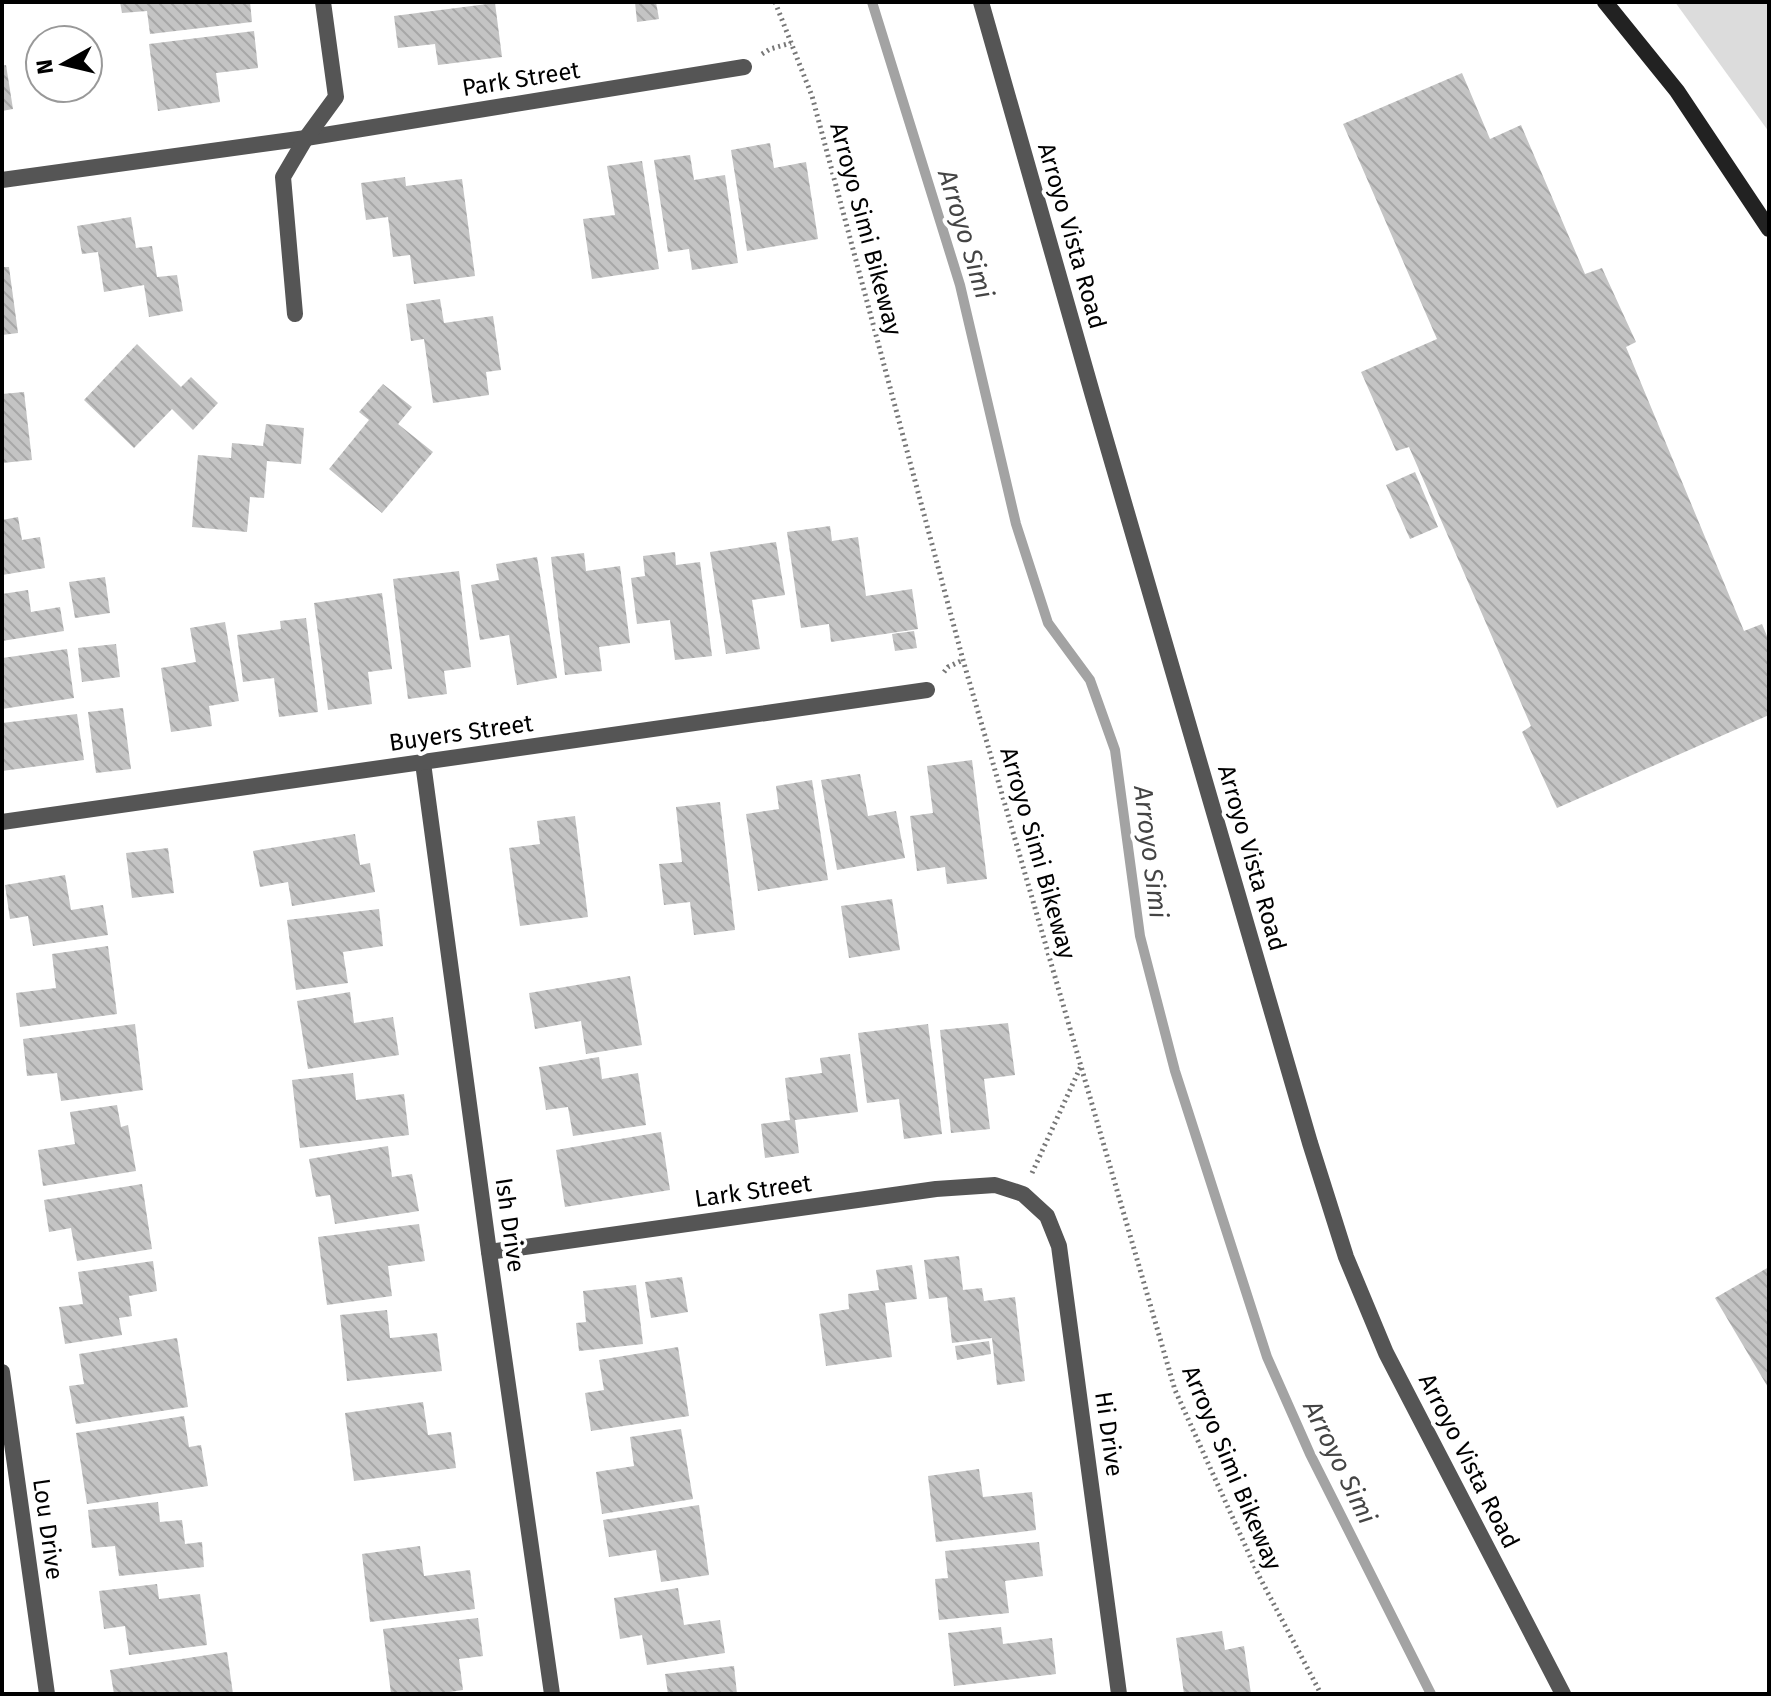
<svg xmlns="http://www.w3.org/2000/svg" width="1771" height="1696" font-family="'Fira Sans',sans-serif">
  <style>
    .green { fill: #dcdcdc }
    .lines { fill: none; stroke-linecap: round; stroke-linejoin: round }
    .stream { stroke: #a3a3a3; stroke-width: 10 }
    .building { fill: url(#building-back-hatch) }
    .path { stroke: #777; stroke-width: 5; stroke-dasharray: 2 4; stroke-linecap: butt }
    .lane { stroke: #555; stroke-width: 16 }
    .street { stroke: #555; stroke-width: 16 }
    .secondary { stroke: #222; stroke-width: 16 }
    .labels { text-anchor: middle; stroke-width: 8; stroke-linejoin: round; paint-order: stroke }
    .street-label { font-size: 24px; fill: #000; stroke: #fff }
    .water-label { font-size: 26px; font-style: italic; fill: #444; stroke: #fff }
  </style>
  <defs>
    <pattern id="building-back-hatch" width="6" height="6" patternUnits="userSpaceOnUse" patternTransform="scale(2)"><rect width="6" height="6" fill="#c4c4c4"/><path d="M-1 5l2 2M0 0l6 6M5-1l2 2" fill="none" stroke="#a7a7a7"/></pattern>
  </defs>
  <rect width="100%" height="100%" fill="#fff"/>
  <polygon class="green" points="1675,2 1769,2 1769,132"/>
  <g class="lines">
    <polyline class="stream" points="872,2 960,285 1016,524 1048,623 1090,680 1115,750 1140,936 1175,1071 1267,1357 1310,1454 1431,1694"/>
  </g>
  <g class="building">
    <polygon points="120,2 250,2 252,22 150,34 147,11 122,13"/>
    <polygon points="635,2 656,2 659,19 637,22"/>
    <polygon points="495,3 502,57 438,65 435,44 398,48 394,16"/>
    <polygon points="254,31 258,68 216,73 220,102 158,111 149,44"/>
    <polygon points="6,65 13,109 2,111 2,66"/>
    <polygon points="1462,73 1490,139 1521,125 1585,274 1602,268 1636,342 1626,347 1744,631 1762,624 1769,641 1769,715 1557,808 1522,732 1531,726 1409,447 1396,451 1361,372 1437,339 1343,124"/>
    <polygon points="770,143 774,168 806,162 818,239 747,251 731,150"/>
    <polygon points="690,155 694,180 725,175 738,263 692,270 689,249 668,252 654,160"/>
    <polygon points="642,161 659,269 592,279 583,219 615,215 607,166"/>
    <polygon points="405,177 406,186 462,179 475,276 414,284 410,255 393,257 388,217 366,220 361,183"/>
    <polygon points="131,217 136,248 152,246 157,277 177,275 183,311 149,317 144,285 104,292 98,252 82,254 77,226"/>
    <polygon points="2,267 9,267 18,333 2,335"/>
    <polygon points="440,299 444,323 493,316 501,370 486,372 489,395 433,403 424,339 411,341 406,304"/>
    <polygon points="137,344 181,387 191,377 218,403 193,430 172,409 134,448 84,400"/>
    <polygon points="383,384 412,407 398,424 433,452 382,513 329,469 369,420 359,412"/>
    <polygon points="24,392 32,460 2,463 2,394"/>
    <polygon points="266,424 304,428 301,464 267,461 264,498 250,497 247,532 192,527 198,455 231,458 232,443 263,446"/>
    <polygon points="1415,472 1438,527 1410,539 1386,485"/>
    <polygon points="18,517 22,540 40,537 45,568 2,575 2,520"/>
    <polygon points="830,526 832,541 858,537 866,596 912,589 918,629 831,642 829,624 801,628 787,532"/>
    <polygon points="776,542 785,595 752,600 760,649 726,654 710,552"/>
    <polygon points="675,552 676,565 700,562 712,656 675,660 670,620 637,624 631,578 645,576 643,556"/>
    <polygon points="584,553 586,571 620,566 630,643 599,647 602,671 565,675 551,557"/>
    <polygon points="537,557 557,678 517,685 509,635 480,640 471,585 499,580 496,564"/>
    <polygon points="459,571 471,667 444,671 447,694 408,699 393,579"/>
    <polygon points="105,577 110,613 75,618 69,582"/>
    <polygon points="28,590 31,612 60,607 64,631 2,641 2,594"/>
    <polygon points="382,593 392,669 368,672 372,704 328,710 314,603"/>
    <polygon points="306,618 318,712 279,717 274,678 243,682 237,635 281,629 280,621"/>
    <polygon points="225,622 239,701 209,706 212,726 171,732 161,668 196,662 190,628"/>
    <polygon points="914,631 917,648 895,651 892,634"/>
    <polygon points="116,644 120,677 82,682 78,648"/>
    <polygon points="67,649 74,698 2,709 2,658"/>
    <polygon points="123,708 131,769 96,773 88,712"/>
    <polygon points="77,714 84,760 2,771 2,723"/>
    <polygon points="972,760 987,879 947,884 945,867 917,871 910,816 933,813 927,766"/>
    <polygon points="860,774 868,816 896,811 905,858 837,870 821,780"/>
    <polygon points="812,780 828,880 758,891 746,814 779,809 776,786"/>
    <polygon points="720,802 735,930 694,935 690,902 664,905 659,864 682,862 676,807"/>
    <polygon points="575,816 588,917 520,926 509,848 540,844 537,821"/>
    <polygon points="355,834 360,865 370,863 375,892 292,906 288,882 260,887 253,851"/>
    <polygon points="168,848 174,893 132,898 126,853"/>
    <polygon points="65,875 71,910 103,905 108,935 33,946 28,916 10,919 5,885"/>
    <polygon points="892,899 900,950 849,958 841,906"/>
    <polygon points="379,909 383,946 343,952 348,983 296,990 287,920"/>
    <polygon points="108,946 117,1014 20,1027 16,993 56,988 52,954"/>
    <polygon points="630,976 642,1045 586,1054 581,1021 535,1029 529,993"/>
    <polygon points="350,992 354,1023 393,1017 399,1055 308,1069 297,1001"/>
    <polygon points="1008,1023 1015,1075 984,1079 990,1129 951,1133 940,1030"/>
    <polygon points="135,1024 143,1090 61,1101 57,1073 27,1076 23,1039"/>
    <polygon points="928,1024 942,1134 904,1139 899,1099 867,1103 858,1033"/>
    <polygon points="850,1054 858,1112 795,1120 799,1153 765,1158 761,1124 790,1120 785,1078 822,1073 820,1058"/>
    <polygon points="599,1057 602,1079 638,1073 646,1125 573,1136 568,1107 546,1110 539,1067"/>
    <polygon points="353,1073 356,1100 404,1094 409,1135 300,1148 292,1080"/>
    <polygon points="117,1105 121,1127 128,1125 136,1171 43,1186 38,1150 75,1144 70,1112"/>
    <polygon points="661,1132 670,1190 565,1207 556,1150"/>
    <polygon points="388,1146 392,1177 412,1174 419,1211 335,1224 330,1195 316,1197 309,1159"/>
    <polygon points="142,1184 152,1249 77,1261 71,1228 49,1232 44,1200"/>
    <polygon points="419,1224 425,1261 388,1266 392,1296 327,1305 318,1237"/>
    <polygon points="959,1256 963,1290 982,1288 984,1301 1015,1297 1025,1381 997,1385 992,1338 952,1343 947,1297 929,1299 924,1260"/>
    <polygon points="153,1261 157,1291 129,1296 132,1316 119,1318 122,1335 65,1344 59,1307 83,1304 78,1272"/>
    <polygon points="912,1265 917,1299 885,1303 892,1357 826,1366 819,1314 849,1309 848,1294 879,1290 876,1270"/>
    <polygon points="1769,1267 1769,1389 1715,1298"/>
    <polygon points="682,1277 688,1312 651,1318 645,1282"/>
    <polygon points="636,1285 643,1344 579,1351 576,1323 586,1322 583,1291"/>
    <polygon points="387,1310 390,1338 437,1333 442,1371 347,1381 340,1315"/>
    <polygon points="177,1338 188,1407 76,1424 69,1386 84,1384 79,1354"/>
    <polygon points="989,1341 991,1354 957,1360 955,1346"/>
    <polygon points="678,1347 689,1416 591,1431 585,1393 604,1390 599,1360"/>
    <polygon points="423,1402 428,1435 451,1432 456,1468 354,1481 345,1413"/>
    <polygon points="184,1416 189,1447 201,1445 208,1486 87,1504 76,1433"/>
    <polygon points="681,1429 693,1499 602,1514 596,1472 634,1466 630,1437"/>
    <polygon points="979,1469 983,1497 1032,1492 1036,1530 936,1542 928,1476"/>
    <polygon points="158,1502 160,1522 182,1520 185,1544 202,1542 204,1567 119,1576 115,1546 92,1548 88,1510"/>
    <polygon points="699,1505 709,1575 661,1582 656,1550 609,1557 603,1520"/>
    <polygon points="1039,1542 1043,1576 1005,1581 1009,1613 939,1620 935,1579 948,1578 945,1551"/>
    <polygon points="420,1546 424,1576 470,1570 475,1609 370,1622 362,1554"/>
    <polygon points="157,1584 159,1599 200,1594 207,1645 129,1655 125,1626 104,1629 99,1591"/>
    <polygon points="678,1588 684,1625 720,1620 725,1653 647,1665 642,1635 620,1639 614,1598"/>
    <polygon points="478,1618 483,1656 459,1659 463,1690 436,1694 391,1694 383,1629"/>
    <polygon points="1001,1627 1003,1644 1052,1638 1056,1674 954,1686 948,1633"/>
    <polygon points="1222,1631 1225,1650 1244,1646 1251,1694 1184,1694 1176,1638"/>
    <polygon points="227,1652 233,1694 114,1694 110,1670"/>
    <polygon points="734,1666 737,1694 668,1694 665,1674"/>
  </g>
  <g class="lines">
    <g class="path">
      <polyline points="775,2 812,96 963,660 1175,1390 1259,1576 1321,1694"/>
      <polyline points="762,54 770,49 791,43"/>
      <polyline points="944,672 948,667 963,660"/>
      <polyline points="1032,1173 1081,1066"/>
    </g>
    <polyline class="lane" points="981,2 1093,396 1310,1143 1346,1257 1386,1353 1563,1694"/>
    <g class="street">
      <polyline points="2,180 306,138 744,67"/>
      <polyline points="295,314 283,177 306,138 336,97 323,2"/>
      <polyline points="423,763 489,1252 552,1694"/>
      <polyline points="2,822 927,690"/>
      <polyline points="489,1252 936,1189 995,1185 1023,1194 1047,1216 1059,1246 1119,1694"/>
      <polyline points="2,1372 47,1694"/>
    </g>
    <polyline class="secondary" points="1605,2 1677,91 1769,229"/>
  </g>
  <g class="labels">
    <g class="street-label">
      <text transform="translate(521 79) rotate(-9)" y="8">Park Street</text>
      <text transform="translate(866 229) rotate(75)" y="8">Arroyo Simi Bikeway</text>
      <text transform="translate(1072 236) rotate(74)" y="8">Arroyo Vista Road</text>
      <text transform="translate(461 733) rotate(-8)" y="8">Buyers Street</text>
      <text transform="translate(1038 853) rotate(74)" y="8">Arroyo Simi Bikeway</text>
      <text transform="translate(1252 858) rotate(74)" y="8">Arroyo Vista Road</text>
      <text transform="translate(753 1191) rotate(-8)" y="8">Lark Street</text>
      <text transform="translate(510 1225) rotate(82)" y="8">Ish Drive</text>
      <text transform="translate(1109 1434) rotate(82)" y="8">Hi Drive</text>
      <text transform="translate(1469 1461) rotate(63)" y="8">Arroyo Vista Road</text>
      <text transform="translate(1232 1468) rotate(67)" y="8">Arroyo Simi Bikeway</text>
      <text transform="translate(48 1529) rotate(82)" y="8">Lou Drive</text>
    </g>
    <g class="water-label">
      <text transform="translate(966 234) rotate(73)" y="9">Arroyo Simi</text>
      <text transform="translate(1151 852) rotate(83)" y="9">Arroyo Simi</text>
      <text transform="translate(1340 1462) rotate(64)" y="9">Arroyo Simi</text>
    </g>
  </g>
  <rect width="1771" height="1696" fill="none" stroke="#000000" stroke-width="8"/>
  <g transform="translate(64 64) rotate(262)"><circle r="38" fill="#ffffff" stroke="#999999" stroke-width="2"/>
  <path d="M0-6L14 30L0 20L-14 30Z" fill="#000000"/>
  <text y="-12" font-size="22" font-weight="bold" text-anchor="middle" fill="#000000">N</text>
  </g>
</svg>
